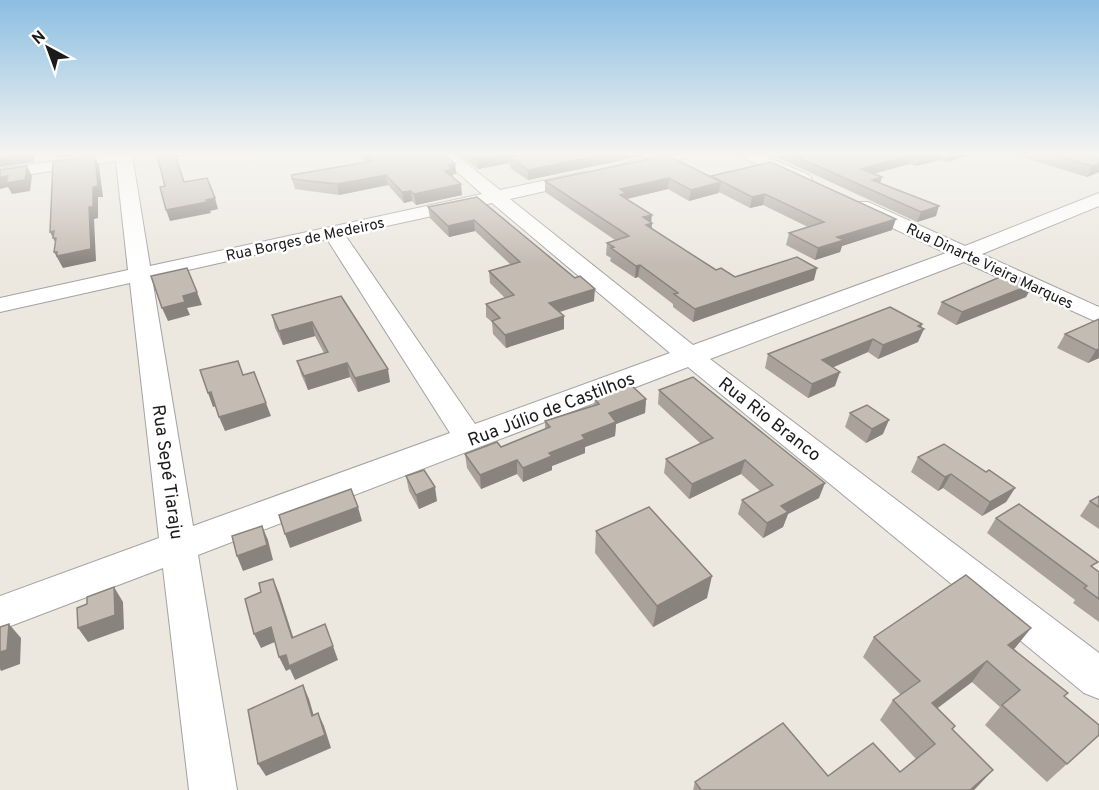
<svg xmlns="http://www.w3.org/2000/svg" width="1099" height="790" font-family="Overpass,sans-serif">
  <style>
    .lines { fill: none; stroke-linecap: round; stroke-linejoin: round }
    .minor-casing { stroke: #a2a2a2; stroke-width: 2 }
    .minor { fill: #fff; fill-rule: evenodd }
    .wall { fill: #a9a19a }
    .shaded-wall { fill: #89837d }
    .building { fill: #c4bbb3; stroke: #89837d; stroke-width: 1.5 }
    .labels { text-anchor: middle; stroke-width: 5; stroke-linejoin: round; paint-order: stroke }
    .far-street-label { font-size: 15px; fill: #1b1b1b; stroke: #fff }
    .street-label { font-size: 18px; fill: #1b1b1b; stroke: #fff }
  </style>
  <rect width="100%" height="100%" fill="#ece8e0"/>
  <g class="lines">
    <defs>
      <g id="minor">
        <path d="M93 155H132L150 266 482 194 438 155H456L500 190 584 172 590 173 593 177 590 181 510 199 693 345 946 253 854 210 852 206 854 202H868L965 246 1099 193V206L982 254 1099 307V323L964 262 710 359 1099 653V699L1084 693 688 367 198 555 237 790H189L163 568 0 630V596L159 538 130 283 0 312V298L128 270 116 161 0 179V169ZM492 203 670 353 475 424 345 235ZM327 239 450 433 193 526 152 278Z"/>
        <polygon points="659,155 688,155 686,158 632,171 624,166 626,162"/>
        <polygon points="742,155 763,155 809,175 812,179 809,183 797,183 744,158"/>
      </g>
    </defs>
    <use href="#minor" class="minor-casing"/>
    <use href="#minor" class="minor"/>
  </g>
  <g class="wall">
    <polygon points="360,155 445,155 455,164 456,174 453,174 453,177 462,195 416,205 412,201 404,203 388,185 339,195 295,189 292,179 366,162"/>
    <polygon points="459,155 517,155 517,156 521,155 646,155 528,180 510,168 510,163 478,169"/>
    <polygon points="772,155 971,155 946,162 939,160 916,166 909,164 873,174 880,183 936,216 917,222"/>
    <polygon points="1015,155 1087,155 1099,159 1099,172 1087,177"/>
    <polygon points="710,177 892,230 842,246 840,252 815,260 786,245 789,233 808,227 763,205 750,208 719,192 689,201 668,189 627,199 651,223 652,228 716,270 735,277 814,280 693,322 673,307 673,304 638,277 635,278 610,261 611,258 606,255 607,243 615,240 545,192 545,181"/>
    <polygon points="477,197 594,301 560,312 564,329 506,348 493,334 492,322 486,317 486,304 505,298 490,283 489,271 511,265 475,231 449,237 430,218 428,207"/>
    <polygon points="1033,284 1026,297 956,325 937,314 942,302"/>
    <polygon points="341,296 390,382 358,392 350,377 308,390 301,374 297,361 324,353 315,336 283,345 275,328 272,315"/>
    <polygon points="1099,319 1099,358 1088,363 1057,348 1065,334"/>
    <polygon points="922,324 918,342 878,359 868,352 833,367 835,386 808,398 765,368 768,354"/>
    <polygon points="659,390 819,498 788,514 783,527 763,538 738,514 742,500 760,491 741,474 689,499 664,473 666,459 701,444 658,404"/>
    <polygon points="595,399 646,399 645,413 616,424 615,436 585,447 585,453 552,466 552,470 523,482 517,474 481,489 467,468 465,454 501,447 545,429 545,421 594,405"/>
    <polygon points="850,413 883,434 866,443 845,427"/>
    <polygon points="918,457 986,472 1015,488 1006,502 982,516 943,488 938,491 911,472"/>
    <polygon points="406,476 437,501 419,509 409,491"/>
    <polygon points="1099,496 1099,529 1080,516 1090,501"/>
    <polygon points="996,518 1093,568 1099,572 1099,622 1073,603 1075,600 987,533"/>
    <polygon points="596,531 707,598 653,627 595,553"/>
    <polygon points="1031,628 1014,649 1064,696 1099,735 1047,782 985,725 1000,707 972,682 937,708 952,729 993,770 974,790 693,790 695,782 828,776 900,772 916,759 880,720 893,700 901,695 863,657 874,637"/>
  </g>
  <g class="shaded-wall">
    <polygon points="6,155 35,155 34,162 0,167 0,156"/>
    <polygon points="56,155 81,155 58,158"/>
    <polygon points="175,155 189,155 176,157"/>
    <polygon points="502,155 517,155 517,162 510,157 510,163 478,169 477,160"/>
    <polygon points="601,155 646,155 528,180 528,170"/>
    <polygon points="912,155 909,164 858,178 861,169"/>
    <polygon points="929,155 941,155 939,160 916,166 919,158"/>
    <polygon points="949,155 971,155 946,162"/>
    <polygon points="95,156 99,166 103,197 98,197 98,218 94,219 96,261 63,268 54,252 89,207"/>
    <polygon points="455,164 456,174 453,174 453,179 445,171 448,165"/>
    <polygon points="1099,164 1099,172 1087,177 1092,166"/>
    <polygon points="27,166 32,176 30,191 12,194 8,187 0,189 0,177"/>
    <polygon points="386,175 388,185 339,195 337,184"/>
    <polygon points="882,177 879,187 872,180"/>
    <polygon points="669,178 668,189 626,199 619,206 620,189"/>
    <polygon points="721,182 719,193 689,201 691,190"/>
    <polygon points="461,184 462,195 416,205 414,194"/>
    <polygon points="411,191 412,201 404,203 402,192"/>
    <polygon points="765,194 763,205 750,208 752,197"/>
    <polygon points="215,198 218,209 210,211 211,213 170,221 166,210"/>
    <polygon points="939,206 936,216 917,222 921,212"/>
    <polygon points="652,215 651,224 652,223 651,235 643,217"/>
    <polygon points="896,219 892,230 842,246 840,252 815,260 818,248 837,237"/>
    <polygon points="474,220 475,231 449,237 448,226"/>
    <polygon points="54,231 59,250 50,232"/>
    <polygon points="640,265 638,277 635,278 636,266"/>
    <polygon points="817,268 814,280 693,322 695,309"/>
    <polygon points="1033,284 1026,297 956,325 962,312"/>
    <polygon points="595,289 594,301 549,315 549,303"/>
    <polygon points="197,292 202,305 187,308 190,315 168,321 162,308 183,296"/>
    <polygon points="564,316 564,329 506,348 505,335"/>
    <polygon points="312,322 315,336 283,345 279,331"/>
    <polygon points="922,324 920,330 924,329 918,342 878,359 883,345"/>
    <polygon points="873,339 868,352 818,374 822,360"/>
    <polygon points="1099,349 1099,358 1088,363 1096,350"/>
    <polygon points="347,363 350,377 308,390 304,376"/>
    <polygon points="388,369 390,382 358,392 355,378"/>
    <polygon points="840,372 835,386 808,398 812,384"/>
    <polygon points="211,392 217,406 213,407 208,393"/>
    <polygon points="646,399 645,413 616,424 615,436 585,447 585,453 552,466 552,470 523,482 523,468 582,435 609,413"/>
    <polygon points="266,403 271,416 225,431 219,417"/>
    <polygon points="889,420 883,434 866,443 872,429"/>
    <polygon points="517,460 517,474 481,489 480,475"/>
    <polygon points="745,460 741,474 689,499 692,484"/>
    <polygon points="951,474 943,488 938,491 945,477"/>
    <polygon points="825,483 819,498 788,514 783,527 763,538 767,523 781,506"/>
    <polygon points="435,487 437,501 419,509 416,495"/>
    <polygon points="1015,488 1006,502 982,516 990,502"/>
    <polygon points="358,507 362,521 290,548 285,534"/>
    <polygon points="262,526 268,540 273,560 243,571 237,556"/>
    <polygon points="712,576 707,598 653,627 657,606"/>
    <polygon points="273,579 279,593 298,652 292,638"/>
    <polygon points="114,587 123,602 124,629 88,642 78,628"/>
    <polygon points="9,624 21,638 20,664 1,671 0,669 0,652"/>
    <polygon points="271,627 277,641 261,648 254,634"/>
    <polygon points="1031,628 1015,648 993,665 1008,645"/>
    <polygon points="333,646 338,660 295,680 290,669 286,671 279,657 286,655"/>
    <polygon points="987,661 972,682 918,723 932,703"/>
    <polygon points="303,685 309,699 318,730 312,716"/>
    <polygon points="318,713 324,726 331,748 266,776 258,764"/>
    <polygon points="993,770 974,790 970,790"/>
  </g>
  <g class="building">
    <polygon points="157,155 175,155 184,182 207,178 215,198 206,200 207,202 166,210 160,187 165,186"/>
    <polygon points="367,155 445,155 455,164 448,165 452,169 445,171 461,184 414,194 411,191 402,192 386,175 337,184 292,179 292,175 373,161"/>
    <polygon points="471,155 502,155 477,160"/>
    <polygon points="521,155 601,155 528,170 510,157"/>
    <polygon points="667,155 721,182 691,190 669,178 620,189 626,193 620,195 652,215 643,217 652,223 646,225 716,270 721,268 735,277 797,257 817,268 695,309 674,294 678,293 640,265 636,266 611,248 614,247 607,243 629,236 545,181"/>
    <polygon points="793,155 911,155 861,169 882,177 872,180 939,206 921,212"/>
    <polygon points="912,155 929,155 919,158"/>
    <polygon points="1053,155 1087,155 1099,159 1099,164 1092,166"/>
    <polygon points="95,156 98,186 93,187 93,207 89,207 91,249 57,256 57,252 54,252 56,238 53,238 54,231 50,232 53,162"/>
    <polygon points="771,162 896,219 837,237 844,240 818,248 789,233 824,222 765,194 752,197 711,176"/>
    <polygon points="27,166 25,180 6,183 8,176 0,177 0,170"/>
    <polygon points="477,197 575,278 580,276 595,289 549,303 564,316 505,335 492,321 500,318 486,304 514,295 489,271 520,262 474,220 448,226 428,207"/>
    <polygon points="187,268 197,292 183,296 185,302 162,308 151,276"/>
    <polygon points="1009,273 1033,284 962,312 942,302"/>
    <polygon points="341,296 388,369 355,378 347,363 304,376 297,361 328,352 312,322 279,331 272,315"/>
    <polygon points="890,307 922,324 918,326 924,329 883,345 873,339 822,360 840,372 812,384 768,354"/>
    <polygon points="1099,319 1099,349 1096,350 1065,334"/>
    <polygon points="238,361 243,375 254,372 266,403 219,417 211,392 208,393 200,370"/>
    <polygon points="693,377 825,483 781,506 788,512 767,523 742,500 773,485 745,460 692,484 666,459 713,438 659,390"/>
    <polygon points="631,385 646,399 609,413 616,422 582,435 585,439 549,453 552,456 523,468 517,460 480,475 465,454 497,442 501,447 550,427 545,421 599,404 595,399"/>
    <polygon points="867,405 889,420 872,429 850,413"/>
    <polygon points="944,444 986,472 989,470 1015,488 990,502 951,474 945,477 918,457"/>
    <polygon points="424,470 435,487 416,495 406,476"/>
    <polygon points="351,489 358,507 285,534 279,515"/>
    <polygon points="1099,496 1099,507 1090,501"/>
    <polygon points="1019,504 1098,562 1091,566 1099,572 1099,599 1084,588 1087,586 996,518"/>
    <polygon points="649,507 712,576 657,606 596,531"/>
    <polygon points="262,526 267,545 237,556 232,536"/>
    <polygon points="966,575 1031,628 1008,645 1068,693 1064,696 1099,725 1099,735 1067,764 1002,705 1020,690 987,661 932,703 955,726 952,729 993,770 970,790 701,790 695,782 783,723 828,776 873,743 900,772 935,744 893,700 920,681 874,637"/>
    <polygon points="273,579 292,638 325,624 333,646 289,666 286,655 279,657 271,627 254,634 245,599 261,592 259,583"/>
    <polygon points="114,587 115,615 78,628 77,608 87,604 87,597"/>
    <polygon points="9,624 7,650 0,652 0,627"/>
    <polygon points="303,685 312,716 318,713 325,735 258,764 248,710"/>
  </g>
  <linearGradient id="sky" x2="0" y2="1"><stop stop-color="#8bbee2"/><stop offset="0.58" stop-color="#f6f5f1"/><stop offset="1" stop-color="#f6f5f1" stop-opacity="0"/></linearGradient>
  <rect width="1099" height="265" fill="url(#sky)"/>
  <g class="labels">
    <g class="far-street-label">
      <text transform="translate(305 239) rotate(-12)" y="5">Rua Borges de Medeiros</text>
      <text transform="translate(990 266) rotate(25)" y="5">Rua Dinarte Vieira Marques</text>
    </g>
    <g class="street-label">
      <text transform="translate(551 409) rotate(-21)" y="6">Rua Júlio de Castilhos</text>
      <text transform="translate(770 419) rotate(38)" y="6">Rua Rio Branco</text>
      <text transform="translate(168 472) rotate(82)" y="6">Rua Sepé Tiaraju</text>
    </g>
  </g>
  <g transform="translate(48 48) rotate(319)" stroke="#ffffff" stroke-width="4.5" paint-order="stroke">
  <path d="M0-4.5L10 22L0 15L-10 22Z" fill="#1b1b1b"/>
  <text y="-9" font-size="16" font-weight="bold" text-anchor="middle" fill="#1b1b1b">N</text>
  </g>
</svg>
